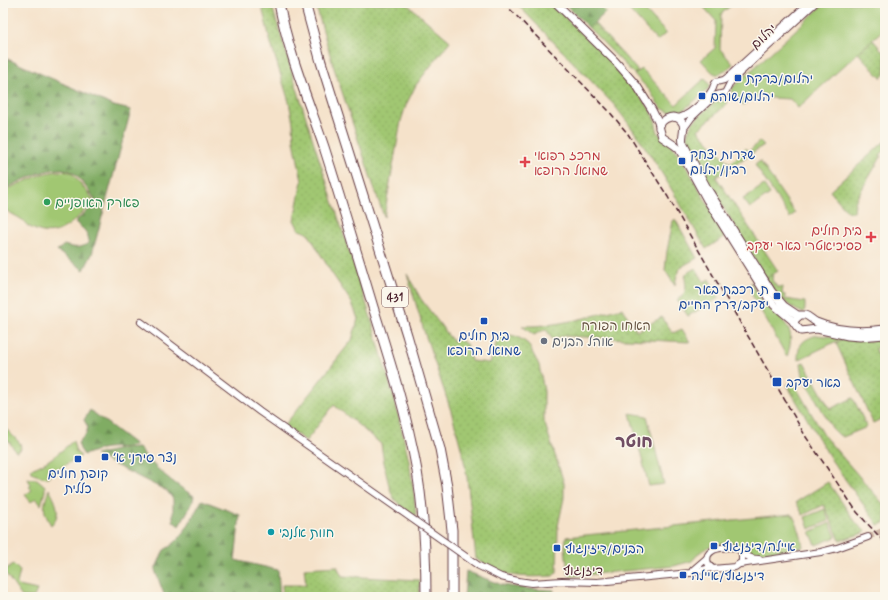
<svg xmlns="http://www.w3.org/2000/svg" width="888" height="600" font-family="Mynerve,'Playpen Sans Hebrew',sans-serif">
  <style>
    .grass { fill: url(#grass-dots); stroke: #76734e }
    .forest { fill: url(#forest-firs); stroke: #656648 }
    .park { fill: #a1c772; stroke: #76734e }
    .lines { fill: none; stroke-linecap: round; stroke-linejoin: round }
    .tertiary-tunnel { stroke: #d3bbaa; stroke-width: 6; stroke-dasharray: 6 3; stroke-linecap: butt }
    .tertiary-casing { stroke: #643c43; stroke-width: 8 }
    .secondary-casing { stroke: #643c43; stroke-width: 9 }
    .motorway-casing { stroke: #643c43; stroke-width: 11 }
    .tertiary { stroke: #fff; stroke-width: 6 }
    .secondary { stroke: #fff; stroke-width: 7 }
    .motorway { stroke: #fff; stroke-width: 9 }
    .rail { stroke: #4a1f2b; stroke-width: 1.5; stroke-dasharray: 6 3; stroke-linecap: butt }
    .tertiary-bridge-casing { stroke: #643c43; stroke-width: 8; stroke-linecap: butt }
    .tertiary-bridge { stroke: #fff; stroke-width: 6 }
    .transit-dot { fill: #1a4fb4; stroke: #fbf7ec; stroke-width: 1.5 }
    .health-dot { fill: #e0444e; stroke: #fbf7ec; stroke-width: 1.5 }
    .leisure-dot { fill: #2e9e5b; stroke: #fbf7ec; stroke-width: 1.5 }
    .worship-dot { fill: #6b7280; stroke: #fbf7ec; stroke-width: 1.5 }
    .culture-dot { fill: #0f9aa8; stroke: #fbf7ec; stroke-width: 1.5 }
    .labels { text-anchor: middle; stroke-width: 3; stroke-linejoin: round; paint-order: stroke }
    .shield { fill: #fbf7ec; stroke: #7f6065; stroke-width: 1 }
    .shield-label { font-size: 12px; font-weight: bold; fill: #4a1f2b }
    .street-label { font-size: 13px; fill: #4a1f2b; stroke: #fbf7ec }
    .transit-label { font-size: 13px; fill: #164399; stroke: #fbf7ec; text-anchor: start }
    .health-label { font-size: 13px; fill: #be3a42; stroke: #fbf7ec; text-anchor: start }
    .leisure-label { font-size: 13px; fill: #27864d; stroke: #fbf7ec; text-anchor: start }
    .park-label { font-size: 13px; fill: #645140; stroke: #fbf7ec }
    .worship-label { font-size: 13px; fill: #5b616d; stroke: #fbf7ec; text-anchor: start }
    .culture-label { font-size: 13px; fill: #0d838f; stroke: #fbf7ec; text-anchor: start }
    .district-label { font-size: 17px; font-weight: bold; fill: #714e64; stroke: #fbf7ec }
  </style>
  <defs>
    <pattern id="grass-dots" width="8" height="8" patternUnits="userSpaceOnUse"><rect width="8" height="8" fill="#a1c772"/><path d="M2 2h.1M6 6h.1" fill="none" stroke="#8caa63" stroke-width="1.8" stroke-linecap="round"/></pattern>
    <pattern id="forest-firs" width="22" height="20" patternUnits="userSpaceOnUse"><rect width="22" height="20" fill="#80ac64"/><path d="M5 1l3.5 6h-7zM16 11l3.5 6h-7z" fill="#6b8b53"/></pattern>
  </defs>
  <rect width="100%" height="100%" fill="#fbf7ec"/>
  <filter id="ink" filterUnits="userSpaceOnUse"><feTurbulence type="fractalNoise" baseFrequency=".025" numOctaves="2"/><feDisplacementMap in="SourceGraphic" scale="8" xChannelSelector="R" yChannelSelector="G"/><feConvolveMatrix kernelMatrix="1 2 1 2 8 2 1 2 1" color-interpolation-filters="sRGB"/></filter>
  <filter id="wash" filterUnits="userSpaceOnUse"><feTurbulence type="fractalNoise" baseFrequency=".012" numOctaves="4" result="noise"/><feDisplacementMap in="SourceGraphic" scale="16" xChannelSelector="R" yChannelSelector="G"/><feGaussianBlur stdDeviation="0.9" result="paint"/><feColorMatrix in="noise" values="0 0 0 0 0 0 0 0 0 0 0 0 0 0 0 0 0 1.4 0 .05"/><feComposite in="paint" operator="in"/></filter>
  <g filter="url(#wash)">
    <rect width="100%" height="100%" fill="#f5e2ca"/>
    <g class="grass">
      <path d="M261 3H271L311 134 370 315 395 402 409 460 414 495 416 516C409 511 401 507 396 501 388 493 383 456 381 444L334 405 306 441 284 426 352 340 358 319 352 303 331 272 308 233 299 230 294 220 302 181 294 141 293 123 289 102 271 44Z"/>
      <polygon points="315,3 407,3 407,4 450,41 416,85 406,105 401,121 384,217 333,65"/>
      <path d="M516 3H550L608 59 646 104 654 116 658 133 678 152 726 236 706 249C678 200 650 149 614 105Z"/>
      <polygon points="594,23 638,71 634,74 589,28"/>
      <polygon points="873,40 885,54 885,74 881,78 858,53"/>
      <polygon points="719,100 725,100 728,103 698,130 730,164 746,148 749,151 760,141 764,145 716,177 778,271 766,279 697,163 694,155 689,150 687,137 688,132 692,123 714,102"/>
      <polygon points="885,141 885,150 880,155 881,157 858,196 855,202 854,212 848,212 830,191"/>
      <path d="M675 219 697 258C680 268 678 266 675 286L665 270 667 251 673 221Z"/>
      <path d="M696 268 704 282 709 279 719 298 688 316 677 300C693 290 681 281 687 273 690 271 693 269 696 268Z"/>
      <path d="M407 274 421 299 451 339 455 342 458 338 467 345 471 361 490 363 498 338 503 335H510L515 336 523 340 528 344 539 365 544 391V421L564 483V498L558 526 557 572 553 576C536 577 517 578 501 572 492 569 484 563 476 559L467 477 463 455 451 411 424 331Z"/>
      <path d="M622 308 637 331 662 317 673 333 682 329 690 342 564 336 552 339 546 329 534 335 522 326C556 327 589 317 622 308Z"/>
      <polygon points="843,339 864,341 885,340 885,349 881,350 879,347 875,349 885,373 885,417 873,423 836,343"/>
      <polygon points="804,362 830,409 853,398 867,427 843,437 839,435 832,428 803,376 801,363"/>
      <polygon points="793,382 825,437 885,506 885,523 878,525 832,461 787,385"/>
      <polygon points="828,482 857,524 866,532 840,541 824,505 803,515 796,502"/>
      <polygon points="337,566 342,576 420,580 419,597 283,597 282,585 306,585 304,568"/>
    </g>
    <g class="forest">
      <polygon points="568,3 597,3 606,12 589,28 566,5"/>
      <path d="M3 57 114 106 131 110 92 254 84 270 57 251 64 245C74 248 80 249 89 243 89 232 83 229 75 222L91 207 95 199C89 192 78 174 70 171 53 163 19 182 3 190Z"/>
      <path d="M90 410 136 445C125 449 118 447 107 448 99 449 92 452 84 455L80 449 78 443 86 434 88 427 84 420Z"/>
      <path d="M139 448C153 467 174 484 194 496L192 504 179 526 173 521V499L167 491 95 455 120 449Z"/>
      <path d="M202 500 240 515 235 560 278 570 280 597H165L155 570 164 550C183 541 192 517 202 500Z"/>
      <polygon points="466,571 502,585 530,589 554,590 553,597 464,597"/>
    </g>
    <g class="park">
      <polygon points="623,3 638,3 666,33 657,41"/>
      <path d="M700 3H734L721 14 720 49 733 64C715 80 716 76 701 60L715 48 716 21Z"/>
      <polygon points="825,3 885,3 885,28 798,108 790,99 753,97 743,105 733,93 732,88"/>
      <path d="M642 69 676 105 705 78 710 86 704 93 681 112C661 114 659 105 650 91 645 85 639 80 634 74Z"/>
      <polygon points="760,161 795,213 790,218 755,165"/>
      <path d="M57 171 71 172 93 199C87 210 67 230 54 232 47 234 36 231 30 227 26 226 25 221 21 219 15 215 8 213 3 207V191L5 190 42 174Z"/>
      <polygon points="764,185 770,194 750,208 743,199"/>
      <path d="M773 274 772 280 777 287H783L782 294 785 295V299L805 302V309L803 313C786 307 776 292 766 279Z"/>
      <path d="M751 282C755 289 758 297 764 303 772 313 787 320 790 333 792 340 789 350 787 357L751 293Z"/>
      <path d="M817 335 843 338 798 360C798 344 802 340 817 335Z"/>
      <polygon points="630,413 647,416 664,484 649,486"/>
      <polygon points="3,426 20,443 21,449 16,452 8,440 3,444"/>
      <path d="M73 441 76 452 81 456 68 463 46 478 33 474 31 469C48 463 60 452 73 441Z"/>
      <polygon points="28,479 37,479 45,486 45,491 41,505 36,498 31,502 25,495 32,490 29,487 31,485"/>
      <path d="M49 489C55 500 63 514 51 525 41 508 44 506 49 489Z"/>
      <polygon points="825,509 829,521 809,529 805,517"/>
      <path d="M792 514C798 525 801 534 803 547L767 553H747L742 548 732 543 712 545 700 552 692 561 674 566 575 576H570L568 573 565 548 566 537Z"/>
      <polygon points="830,523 836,537 816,545 810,532"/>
      <polygon points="13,564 20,571 17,584 19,586 37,590 34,597 22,597 4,571"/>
    </g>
  </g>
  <g filter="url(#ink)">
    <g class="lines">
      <polyline class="tertiary-tunnel" points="868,537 885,530"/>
      <defs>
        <g id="tertiary">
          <path d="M675 118C686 119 707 99 712 90 714 87 713 85 716 82L724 80 728 77 809 3"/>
          <polyline points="684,128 692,117 712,98 717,95 725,93 731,81 815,3"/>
          <polyline points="141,322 260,412 401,511"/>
          <path d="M742 553V562L735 567 713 569C707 565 704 556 712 551 716 548 728 547 734 547 739 548 742 554 747 556 750 558 755 559 759 559"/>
          <polyline points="740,564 821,552 837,548 868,537"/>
          <polyline points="479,566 501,577 518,581 532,583 562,581 597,582 690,573 711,568"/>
          <polyline points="693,570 707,558"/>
        </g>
        <g id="secondary">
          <polyline points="556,3 615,61 637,86 652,110 658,122 662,137 674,145 679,149 707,200 769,299 774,305 792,320 797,327 801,331 817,329 848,336 860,337 885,335"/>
          <path d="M659 128C662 117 677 112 683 124 685 131 681 137 683 143L707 188 772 292 784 306 799 316"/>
          <path d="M796 319 800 315H805C809 316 812 320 816 322 837 331 863 332 885 329"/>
        </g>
        <g id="motorway">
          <path d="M279 3C288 52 308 100 324 147 341 200 357 254 373 307 390 361 407 415 417 471 424 513 426 555 426 597"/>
          <polyline points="305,3 321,62 407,335 440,449 447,486 452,530 452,597"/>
        </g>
      </defs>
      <use href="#tertiary" class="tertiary-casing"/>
      <use href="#secondary" class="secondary-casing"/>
      <use href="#motorway" class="motorway-casing"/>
      <use href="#tertiary" class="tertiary"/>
      <use href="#secondary" class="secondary"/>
      <use href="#motorway" class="motorway"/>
      <polyline class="rail" points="504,3 608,110 628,134 668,197 806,437 857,512 885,543"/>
      <defs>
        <polyline id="tertiary-bridge" points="401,511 479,566"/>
      </defs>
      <use href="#tertiary-bridge" class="tertiary-bridge-casing"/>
      <use href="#tertiary-bridge" class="tertiary-bridge"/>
    </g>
  </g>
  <g class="transit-dot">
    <rect x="734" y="74" width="8" height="8" rx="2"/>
    <rect x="698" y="92" width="8" height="8" rx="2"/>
    <rect x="678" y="157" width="8" height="8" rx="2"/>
    <rect x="773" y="292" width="8" height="8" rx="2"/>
    <rect x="480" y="317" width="8" height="8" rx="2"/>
    <rect x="772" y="377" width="10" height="10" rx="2"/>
    <rect x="101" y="453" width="8" height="8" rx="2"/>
    <rect x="74" y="455" width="8" height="8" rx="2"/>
    <rect x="710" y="542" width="8" height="8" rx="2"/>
    <rect x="553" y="544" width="8" height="8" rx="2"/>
    <rect x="679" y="571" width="8" height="8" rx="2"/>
  </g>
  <g class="health-dot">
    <path d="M523 156h4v4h4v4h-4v4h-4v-4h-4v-4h4z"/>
    <path d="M869 231h4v4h4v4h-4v4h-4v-4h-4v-4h4z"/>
  </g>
  <circle class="leisure-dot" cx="47" cy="202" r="4"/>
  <circle class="worship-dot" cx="544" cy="341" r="4"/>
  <circle class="culture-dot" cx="271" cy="532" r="4"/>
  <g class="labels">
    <rect class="shield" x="382" y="287" width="26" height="20" rx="3"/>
    <g class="shield-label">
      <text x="395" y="301">431</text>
    </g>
    <g class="street-label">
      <text transform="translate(763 36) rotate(-43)" y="5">יהלום</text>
      <text x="583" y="575">דיזנגוף</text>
    </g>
    <g class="transit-label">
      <text x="746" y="83">יהלום/ברקת</text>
      <text x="710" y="101">יהלום/שוהם</text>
      <text x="690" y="159">שדרות יצחק<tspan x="690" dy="15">רבין/יהלום</tspan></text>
      <text x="769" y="294" text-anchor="end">ת. רכבת באר<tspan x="769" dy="15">יעקב/דרך החיים</tspan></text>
      <text x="484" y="340" text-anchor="middle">בית חולים<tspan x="484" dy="15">שמואל הרופא</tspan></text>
      <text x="786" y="387">באר יעקב</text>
      <text x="113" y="462">נצר סירני א׳</text>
      <text x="78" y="478" text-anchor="middle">קופת חולים<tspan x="78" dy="15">כללית</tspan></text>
      <text x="722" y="551">איילה/דיזנגוף</text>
      <text x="565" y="553">הבנים/דיזינגוף</text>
      <text x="691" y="580">דיזנגוף/איילה</text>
    </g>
    <g class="health-label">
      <text x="534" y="160">מרכז רפואי<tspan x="534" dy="15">שמואל הרופא</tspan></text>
      <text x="862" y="235" text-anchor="end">בית חולים<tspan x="862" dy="15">פסיכיאטרי באר יעקב</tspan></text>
    </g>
    <g class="leisure-label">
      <text x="55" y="207">פארק האופניים</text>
    </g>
    <g class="park-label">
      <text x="616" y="330">האחו הפורח</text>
    </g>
    <g class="worship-label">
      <text x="552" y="346">אוהל הבנים</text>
    </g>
    <g class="culture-label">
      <text x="279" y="537">חוות אלנבי</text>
    </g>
    <g class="district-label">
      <text x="634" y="447">חוטר</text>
    </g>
  </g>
  <rect width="888" height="600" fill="none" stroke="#fbf7ec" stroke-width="16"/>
</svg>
